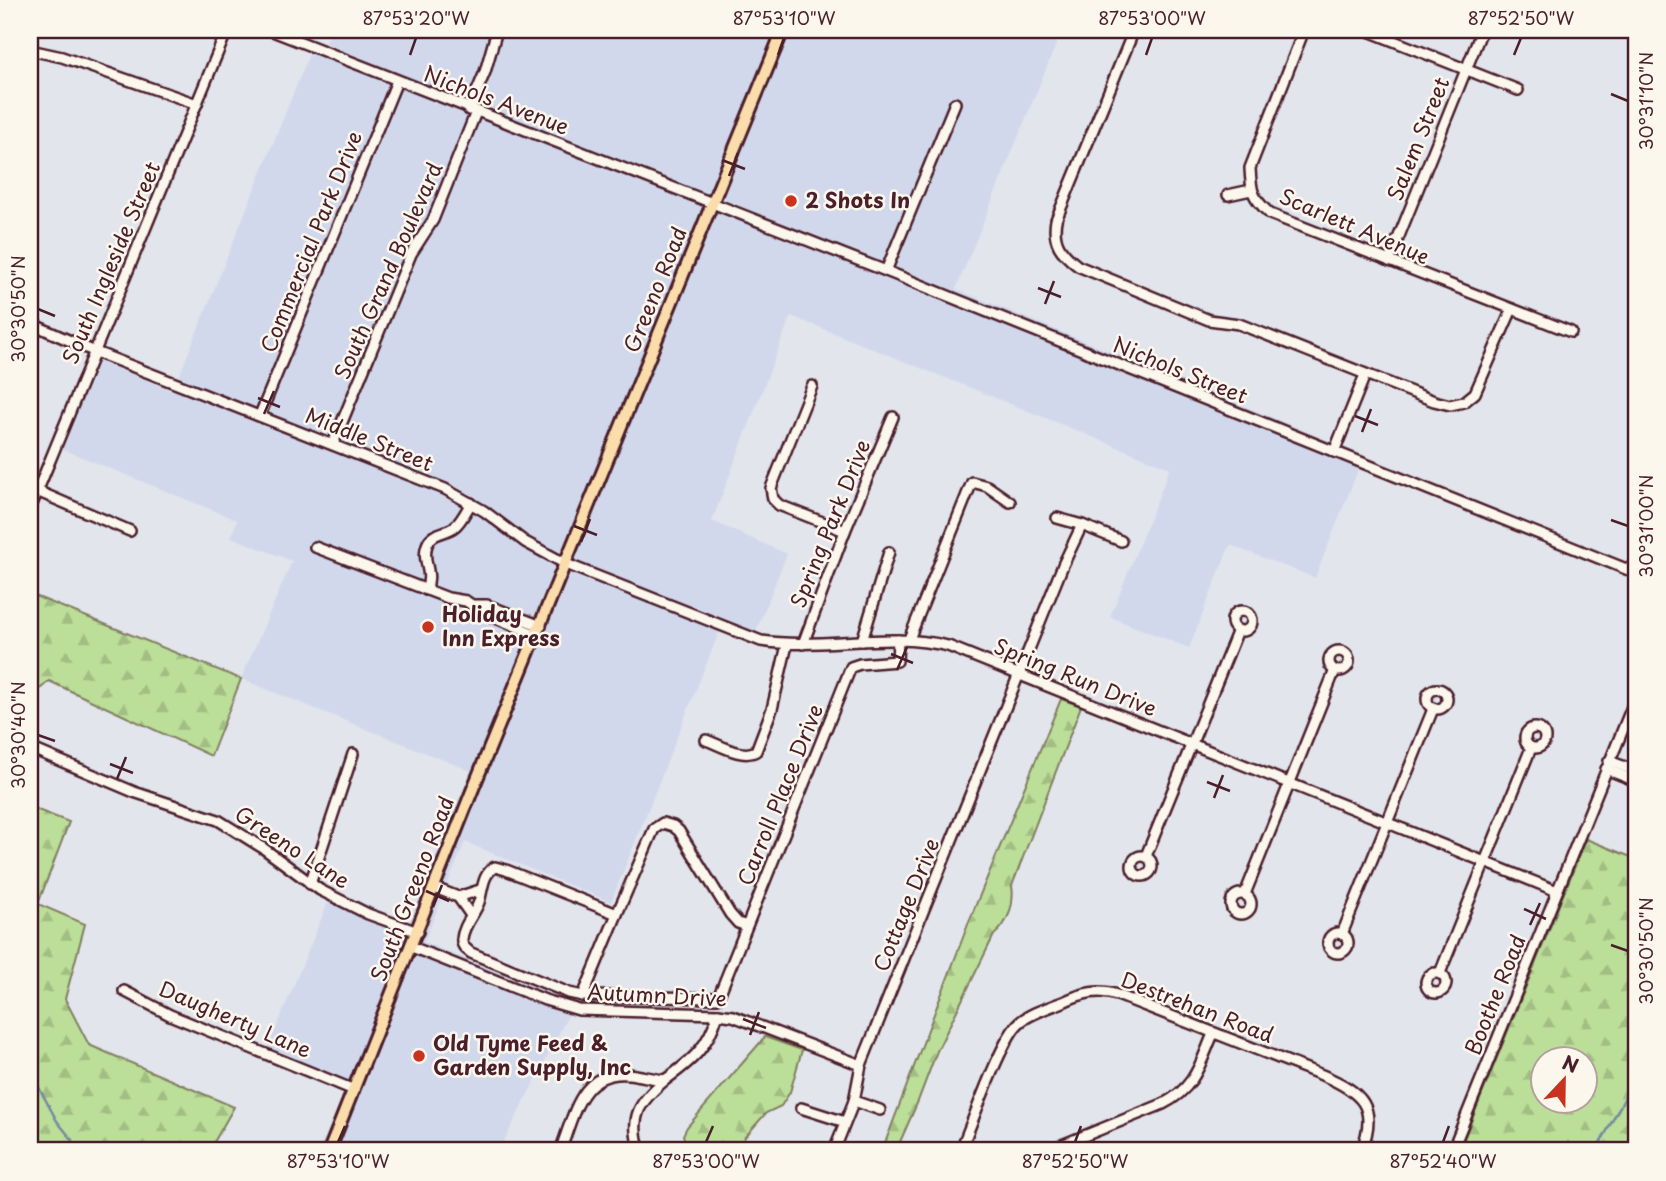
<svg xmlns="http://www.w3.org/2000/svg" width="1666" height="1181" font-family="'Playpen Sans',sans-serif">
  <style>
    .built { fill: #d2d8ec }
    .forest { fill: url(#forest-firs); stroke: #827e62; stroke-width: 2; fill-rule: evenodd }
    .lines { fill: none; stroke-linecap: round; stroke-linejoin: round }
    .stream { stroke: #748aa2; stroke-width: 2.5 }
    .minor-casing { stroke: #4a1f2b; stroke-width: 14 }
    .major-casing { stroke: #4a1f2b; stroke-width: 16 }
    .minor { stroke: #fbf7ec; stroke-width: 9 }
    .major { stroke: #fbddab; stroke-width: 10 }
    .ticks { fill: none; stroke: #4a1f2b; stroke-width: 2.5 }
    .poi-dot { fill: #c8321e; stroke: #fbf7ec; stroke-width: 2.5 }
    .labels { text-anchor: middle; stroke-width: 5; stroke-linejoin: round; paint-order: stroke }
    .street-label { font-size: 21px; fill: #4a1f2b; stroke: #fbf7ec }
    .poi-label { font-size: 21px; font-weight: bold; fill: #4a1f2b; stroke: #fbf7ec; text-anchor: start }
    .neatline { fill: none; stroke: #4a1f2b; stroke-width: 2.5 }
    .ticks-label { font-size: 18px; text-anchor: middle; fill: #4a1f2b }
  </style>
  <defs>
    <pattern id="forest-firs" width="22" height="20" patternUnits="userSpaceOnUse" patternTransform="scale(1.75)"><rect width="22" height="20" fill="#bbde98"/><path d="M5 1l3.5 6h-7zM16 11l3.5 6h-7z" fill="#a2be83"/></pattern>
  </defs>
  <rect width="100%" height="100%" fill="#e3e5ec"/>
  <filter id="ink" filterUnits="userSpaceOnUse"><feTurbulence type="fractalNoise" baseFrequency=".0143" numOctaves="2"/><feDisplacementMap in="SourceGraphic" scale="14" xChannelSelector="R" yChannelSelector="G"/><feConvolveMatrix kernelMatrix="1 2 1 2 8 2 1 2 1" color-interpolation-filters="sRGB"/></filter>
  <g filter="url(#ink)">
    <polygon class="built" points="331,30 1062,30 956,289 1364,455 1315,578 1230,545 1189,648 1110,617 1170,468 791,316 712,521 787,554 752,641 720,630 611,902 465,842 424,942 574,1004 499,1151 318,1151 345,1093 263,1060 333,890 409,923 471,771 241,679 292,561 231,537 237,520 62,449 99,361 173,391 314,42 324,46"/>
    <g class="forest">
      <polygon points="30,594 241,679 211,756 49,681 30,698"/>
      <path d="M1061 699 1081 706 1012 886C1015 904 1008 924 994 935L937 1051 918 1101 896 1151H882L970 919Z"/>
      <polygon points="30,807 69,822 38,904 85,924 65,999 89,1045 234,1107 209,1151 30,1151"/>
      <path d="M1586 839 1636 859V1151H1459ZM1586 1058V1100H1544V1058Z"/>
      <polygon points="765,1037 802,1050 790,1092 781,1106 766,1113 744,1138 747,1147 755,1140 768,1141 788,1149 788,1151 688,1151 683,1135 687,1127"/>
    </g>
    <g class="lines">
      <g class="stream">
        <polyline points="30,1071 57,1121 81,1151"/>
        <polyline points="1596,1151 1636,1077"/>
      </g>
      <defs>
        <g id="minor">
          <polyline points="270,30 886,271 1636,573"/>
          <path d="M1134 30 1056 220C1052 242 1061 253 1078 266L1209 320 1239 324 1434 401 1450 405 1464 402 1475 393 1512 309"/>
          <path d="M1304 30 1250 168C1251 192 1252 197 1270 214L1571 332"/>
          <polyline points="1366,30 1518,90"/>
          <polyline points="30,50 62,57 197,104"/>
          <polyline points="469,110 485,72 497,30"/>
          <polyline points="1228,195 1251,190"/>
          <polyline points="1389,261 1482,30"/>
          <polyline points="886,271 955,103"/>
          <path d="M30 323 93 351 445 489 484 511 525 542 566 564 761 641C823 650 886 631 948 646L1557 891"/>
          <polyline points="812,386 771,488 773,499 779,505 845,531"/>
          <polyline points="260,415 397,81"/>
          <polyline points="333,444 411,254 433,220 476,112"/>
          <polyline points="1334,452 1365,375"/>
          <polyline points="37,491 130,531"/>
          <polyline points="30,509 227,30"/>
          <polyline points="1057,518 1082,525 1121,541"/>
          <polyline points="315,547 448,598 466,601 484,613 537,635"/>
          <path d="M426 590C434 572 421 561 427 545 431 532 445 534 454 527 461 522 466 511 471 503"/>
          <polyline points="475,605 487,605 541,626"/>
          <circle cx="1242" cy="621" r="10"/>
          <polyline points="909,639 972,482 987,486 1010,502"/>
          <polyline points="862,641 889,552"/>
          <polyline points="803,644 845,531 893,417"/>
          <circle cx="1339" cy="661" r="10"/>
          <circle cx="1437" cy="699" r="10"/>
          <circle cx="1535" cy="738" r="10"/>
          <path d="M706 740C720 745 742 759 756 751L772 709 787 645"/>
          <polyline points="30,748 134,792 218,820 263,848 320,890 368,914 418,932"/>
          <polyline points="1609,761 1636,771"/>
          <polyline points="1606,769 1636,781"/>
          <circle cx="1142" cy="866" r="10"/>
          <polyline points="1146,856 1238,630"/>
          <polyline points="310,884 353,754"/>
          <polyline points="435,888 458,897 480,890"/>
          <circle cx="1241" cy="904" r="10"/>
          <polyline points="1245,894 1335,670"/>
          <polyline points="458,897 470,914"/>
          <path d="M747 926 738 923 730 914 679 831 673 826 663 823 654 829 617 914 506 870 495 867C482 874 483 890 479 902 475 914 463 925 462 939 461 946 466 949 471 953L569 993 583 996 718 998 851 667 860 664 897 661 898 640"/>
          <circle cx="1338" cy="943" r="10"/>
          <polyline points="1342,934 1433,709"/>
          <polyline points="412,947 545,1000 579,1010 718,1014 733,1016 861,1065"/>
          <circle cx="1436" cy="983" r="10"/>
          <polyline points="1440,973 1531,748"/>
          <polyline points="124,991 170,1015 354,1090"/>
          <polyline points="583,996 617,914"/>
          <polyline points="854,1101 880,1110"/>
          <polyline points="801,1108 845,1122"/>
          <path d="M560 1151C574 1116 580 1070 628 1074 640 1075 653 1079 665 1080 693 1060 708 1047 718 1014"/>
          <path d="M640 1151C629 1117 639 1102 665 1080"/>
          <polyline points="834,1151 854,1101 861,1065 1063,565 1082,525"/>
          <path d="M960 1151C972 1125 1001 1039 1019 1023 1030 1013 1048 1008 1063 1002 1082 993 1099 988 1120 996L1322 1075C1362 1092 1379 1107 1361 1151"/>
          <path d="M1047 1151 1163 1104C1195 1088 1200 1064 1213 1034"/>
          <polyline points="1452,1151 1636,697"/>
        </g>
        <polyline id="major" points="329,1151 472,791 783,30"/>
      </defs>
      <use href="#minor" class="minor-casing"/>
      <use href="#major" class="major-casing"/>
      <use href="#minor" class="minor"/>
      <use href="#major" class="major"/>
    </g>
  </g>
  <path class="ticks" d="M410 55 416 38M778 55 784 38M1146 55 1152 38M1514 55 1521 38M1611 94 1628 101M722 160 745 169M729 176 738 153M1038 288 1061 297M1045 304 1054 281M38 309 55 316M258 398 280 407M264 414 274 391M1355 416 1378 425M1362 432 1371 409M1611 520 1628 526M574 526 597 535M581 542 590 519M891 654 913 663M897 670 907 647M38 735 55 741M110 764 133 773M117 779 126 757M1207 782 1230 791M1214 798 1223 775M426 891 449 901M433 907 442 885M1524 909 1546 919M1530 925 1540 903M1611 945 1628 951M743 1019 766 1028M750 1035 759 1012M338 1142 345 1126M706 1142 713 1126M1075 1142 1081 1126M1443 1142 1449 1126"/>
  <g class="poi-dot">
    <circle cx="791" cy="201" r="7"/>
    <circle cx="428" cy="627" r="7"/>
    <circle cx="419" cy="1056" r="7"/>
  </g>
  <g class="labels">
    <g class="street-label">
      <text transform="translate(496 101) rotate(21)" y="7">Nichols Avenue</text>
      <text transform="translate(1419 139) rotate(-68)" y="7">Salem Street</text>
      <text transform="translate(1354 227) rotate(23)" y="7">Scarlett Avenue</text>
      <text transform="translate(312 242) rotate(-68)" y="7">Commercial Park Drive</text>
      <text transform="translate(112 263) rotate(-67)" y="7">South Ingleside Street</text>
      <text transform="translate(389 271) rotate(-66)" y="7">South Grand Boulevard</text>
      <text transform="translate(656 290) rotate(-68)" y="7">Greeno Road</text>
      <text transform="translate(1180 371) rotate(22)" y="7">Nichols Street</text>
      <text transform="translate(369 440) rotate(22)" y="7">Middle Street</text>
      <text transform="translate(831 524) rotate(-68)" y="7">Spring Park Drive</text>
      <text transform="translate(1075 678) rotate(22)" y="7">Spring Run Drive</text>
      <text transform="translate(781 795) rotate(-68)" y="7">Carroll Place Drive</text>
      <text transform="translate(292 848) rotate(33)" y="7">Greeno Lane</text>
      <text transform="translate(413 889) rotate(-69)" y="7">South Greeno Road</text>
      <text transform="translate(907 905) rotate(-68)" y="7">Cottage Drive</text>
      <text transform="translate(1496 995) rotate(-68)" y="7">Boothe Road</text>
      <text transform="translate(657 996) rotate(3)" y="7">Autumn Drive</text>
      <text transform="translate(1197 1008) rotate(21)" y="7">Destrehan Road</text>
      <text transform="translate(235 1020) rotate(23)" y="7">Daugherty Lane</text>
    </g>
    <g class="poi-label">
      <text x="805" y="208">2 Shots In</text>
      <text x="442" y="622">Holiday<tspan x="442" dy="24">Inn Express</tspan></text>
      <text x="433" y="1051">Old Tyme Feed &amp;<tspan x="433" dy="24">Garden Supply, Inc</tspan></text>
    </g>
  </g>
  <rect width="1666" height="1181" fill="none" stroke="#fbf7ec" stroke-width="77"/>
  <g transform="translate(1564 1080) rotate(22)"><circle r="33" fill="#fbf7ec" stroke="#b4a19f" stroke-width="2"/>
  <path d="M0-5L12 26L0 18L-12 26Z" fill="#c8321e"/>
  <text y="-10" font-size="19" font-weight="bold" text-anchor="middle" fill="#4a1f2b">N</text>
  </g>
  <rect x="38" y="38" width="1590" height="1104" class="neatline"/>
  <g class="ticks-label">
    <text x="416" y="25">87°53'20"W</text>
    <text x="784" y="25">87°53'10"W</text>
    <text x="1152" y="25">87°53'00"W</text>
    <text x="1521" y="25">87°52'50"W</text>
    <text transform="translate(1647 101) rotate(-90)" y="6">30°31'10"N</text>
    <text transform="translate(19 309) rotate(-90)" y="6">30°30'50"N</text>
    <text transform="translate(1647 526) rotate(-90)" y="6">30°31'00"N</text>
    <text transform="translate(19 735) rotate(-90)" y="6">30°30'40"N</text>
    <text transform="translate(1647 951) rotate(-90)" y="6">30°30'50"N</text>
    <text x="338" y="1168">87°53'10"W</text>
    <text x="706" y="1168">87°53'00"W</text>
    <text x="1075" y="1168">87°52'50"W</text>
    <text x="1443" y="1168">87°52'40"W</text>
  </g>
</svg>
